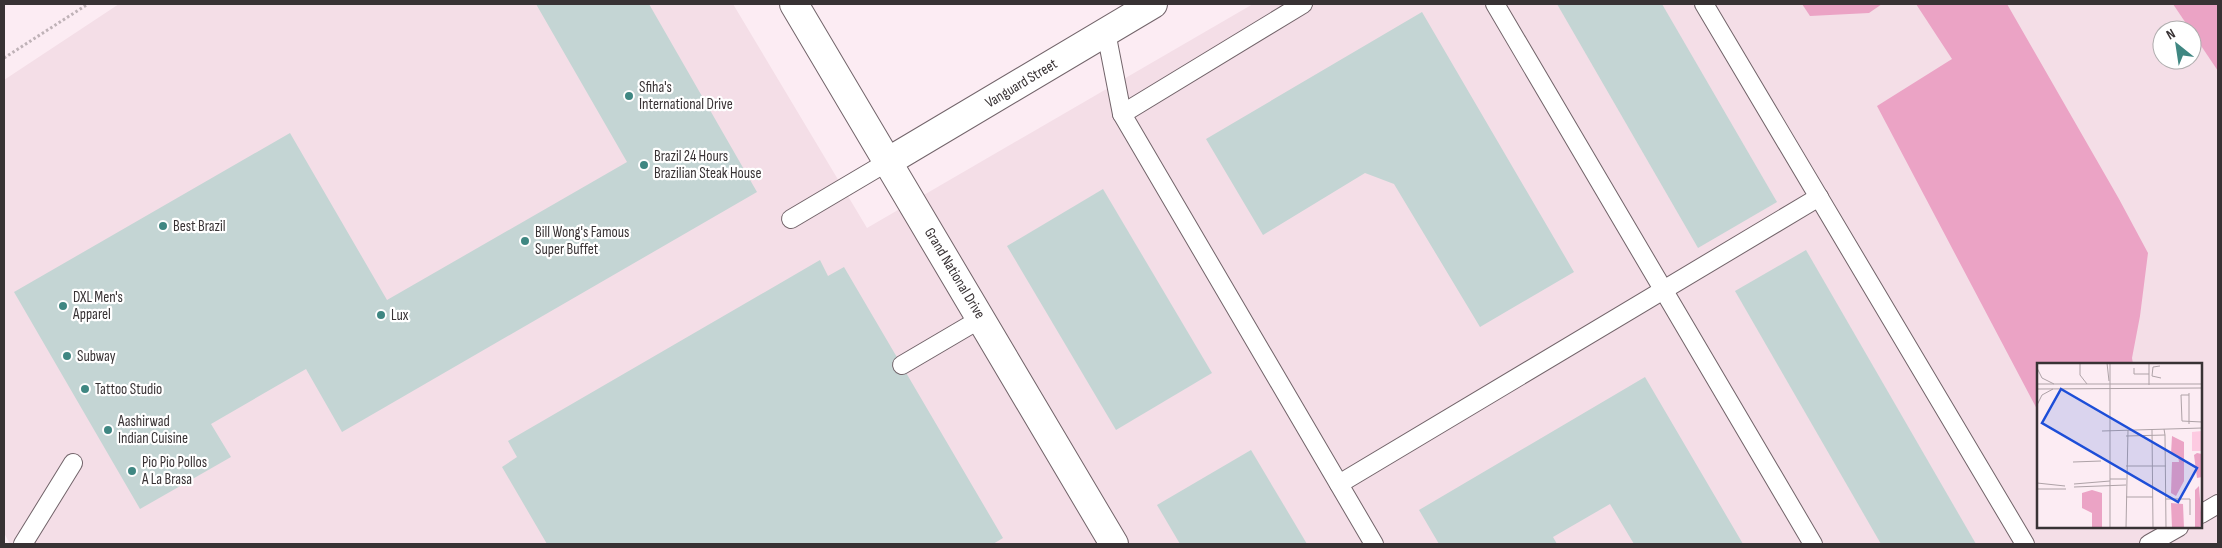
<svg xmlns="http://www.w3.org/2000/svg" width="2222" height="548" font-family="'Sofia Sans Condensed',sans-serif">
  <style>
    .built { fill: #f4dee7; fill-rule: evenodd }
    .water { fill: #eba3c5 }
    .building { fill: #c4d5d4 }
    .lines { fill: none; stroke-linecap: round; stroke-linejoin: round }
    .service-casing { stroke: #72646a; stroke-width: 20 }
    .tertiary-casing { stroke: #72646a; stroke-width: 30 }
    .path { stroke: #bfb2b7; stroke-width: 3; stroke-dasharray: 2.5 2.5; stroke-linecap: butt }
    .service { stroke: #fff; stroke-width: 18 }
    .tertiary { stroke: #fff; stroke-width: 28 }
    .poi-dot { fill: #3f8782; stroke: #fff; stroke-width: 2 }
    .labels { text-anchor: middle; stroke-width: 4.5; stroke-linejoin: round; paint-order: stroke }
    .street-label { font-size: 15px; fill: #383234; stroke: #fff }
    .poi-label { font-size: 15px; fill: #383234; stroke: #fff; text-anchor: start }
    .inset-road { fill: none; stroke: #aea2a7; stroke-width: 1 }
    .view { fill: #1d4ed8; fill-opacity: 0.15; stroke: #1d4ed8; stroke-width: 2.5 }
    .inset-edge { fill: none; stroke: #383234; stroke-width: 2.5 }
  </style>
  <rect width="100%" height="100%" fill="#fcecf3"/>
  <path class="built" d="M119 4H733L867 228 1253 4H2218V544H10L4 533V80ZM2162 30H2192V60H2162ZM2038 364H2201V527H2038Z"/>
  <g class="water">
    <polygon points="1802,4 1882,4 1869,13 1810,16"/>
    <polygon points="1916,4 2007,4 2119,199 2148,253 2140,316 2132,358 2133,364 2038,364 2038,411 1877,106 1952,59"/>
    <polygon points="2173,4 2218,4 2218,71"/>
  </g>
  <g class="building">
    <polygon points="536,4 649,4 757,192 342,432 306,369 211,424 231,457 140,509 14,292 290,133 387,300 627,162"/>
    <polygon points="1557,4 1662,4 1777,202 1698,248"/>
    <polygon points="1422,12 1574,272 1480,327 1394,184 1365,173 1263,235 1206,139"/>
    <polygon points="1103,189 1212,373 1116,430 1007,246"/>
    <polygon points="1806,250 1976,544 1881,544 1735,291"/>
    <polygon points="820,260 828,276 844,267 1003,538 993,544 547,544 502,467 517,457 508,441"/>
    <polygon points="1645,377 1743,544 1634,544 1610,504 1553,537 1557,544 1439,544 1419,510"/>
    <polygon points="1251,450 1307,544 1180,544 1157,505"/>
  </g>
  <g class="lines">
    <defs>
      <g id="service">
        <polyline points="1495,4 1813,544"/>
        <polyline points="1704,4 2025,544"/>
        <polyline points="1106,32 1122,114 1374,544"/>
        <polyline points="1122,114 1303,4"/>
        <polyline points="791,219 889,161"/>
        <polyline points="902,365 982,318"/>
        <polyline points="1339,484 1819,197"/>
        <polyline points="2201,514 2218,504"/>
        <polyline points="23,544 73,463"/>
        <polyline points="2149,544 2179,527"/>
      </g>
      <g id="tertiary">
        <polyline points="794,4 1114,544"/>
        <polyline points="889,161 1153,4"/>
      </g>
    </defs>
    <use href="#service" class="service-casing"/>
    <use href="#tertiary" class="tertiary-casing"/>
    <polyline class="path" points="4,58 88,4"/>
    <use href="#service" class="service"/>
    <use href="#tertiary" class="tertiary"/>
  </g>
  <g class="poi-dot">
    <circle cx="629" cy="96" r="5"/>
    <circle cx="644" cy="165" r="5"/>
    <circle cx="163" cy="226" r="5"/>
    <circle cx="525" cy="241" r="5"/>
    <circle cx="63" cy="306" r="5"/>
    <circle cx="381" cy="315" r="5"/>
    <circle cx="67" cy="356" r="5"/>
    <circle cx="85" cy="389" r="5"/>
    <circle cx="108" cy="430" r="5"/>
    <circle cx="132" cy="471" r="5"/>
  </g>
  <g class="labels">
    <g class="street-label">
      <text transform="translate(1021 83) rotate(-31)" y="5">Vanguard Street</text>
      <text transform="translate(955 273) rotate(59)" y="5">Grand National Drive</text>
    </g>
    <g class="poi-label">
      <text x="639" y="92">Sfiha's<tspan x="639" dy="17">International Drive</tspan></text>
      <text x="654" y="161">Brazil 24 Hours<tspan x="654" dy="17">Brazilian Steak House</tspan></text>
      <text x="173" y="231">Best Brazil</text>
      <text x="535" y="237">Bill Wong's Famous<tspan x="535" dy="17">Super Buffet</tspan></text>
      <text x="73" y="302">DXL Men's<tspan x="73" dy="17">Apparel</tspan></text>
      <text x="391" y="320">Lux</text>
      <text x="77" y="361">Subway</text>
      <text x="95" y="394">Tattoo Studio</text>
      <text x="118" y="426">Aashirwad<tspan x="118" dy="17">Indian Cuisine</tspan></text>
      <text x="142" y="467">Pio Pio Pollos<tspan x="142" dy="17">A La Brasa</tspan></text>
    </g>
  </g>
  <g transform="translate(2037 363)">
    <rect width="165" height="165" fill="#fcecf3"/>
    <path d="M165 68V88H155V69Z" fill="#fdcae1"/>
    <path d="M135 73 147 79V118L139 133 134 130 135 99H142L141 93 134 91ZM160 90 165 91V114L160 115 157 92ZM162 123 165 163 158 165V127ZM55 127 65 130V165H55V150L45 145V130ZM134 140 146 141 147 165H135Z" fill="#eba3c5"/>
    <path class="inset-road" d="M43 0V12L50 21M70 0 72 18M112 0V22M123 3 116 4 115 13 124 15M0 5 5 15 17 21M97 5V11H112M0 21H165M0 26 165 25M152 30V61M152 32H144L145 58 165 59M0 42 5 32 16 26M65 68 165 65M128 72 129 165M89 73 128 72 127 66M36 99 64 98M89 103H129M0 113V165M73 116H89M0 120 28 123M37 121 73 118M37 124 89 122M0 126H29M89 134H116M129 136H153V152M73 165V0M89 165 91 67M113 165H116L115 67"/>
    <path class="view" d="M24 26 160 105 141 139 5 60Z"/>
    <rect width="165" height="165" class="inset-edge"/>
  </g>
  <rect width="2222" height="548" fill="none" stroke="#383234" stroke-width="10"/>
  <g transform="translate(2177 45) rotate(330)"><circle r="24" fill="#ffffff" stroke="#afadae"/>
  <path d="M0-4L9 19L0 12L-9 19Z" fill="#3f8782"/>
  <text y="-8" font-size="14" font-weight="bold" text-anchor="middle" fill="#383234">N</text>
  </g>
</svg>
